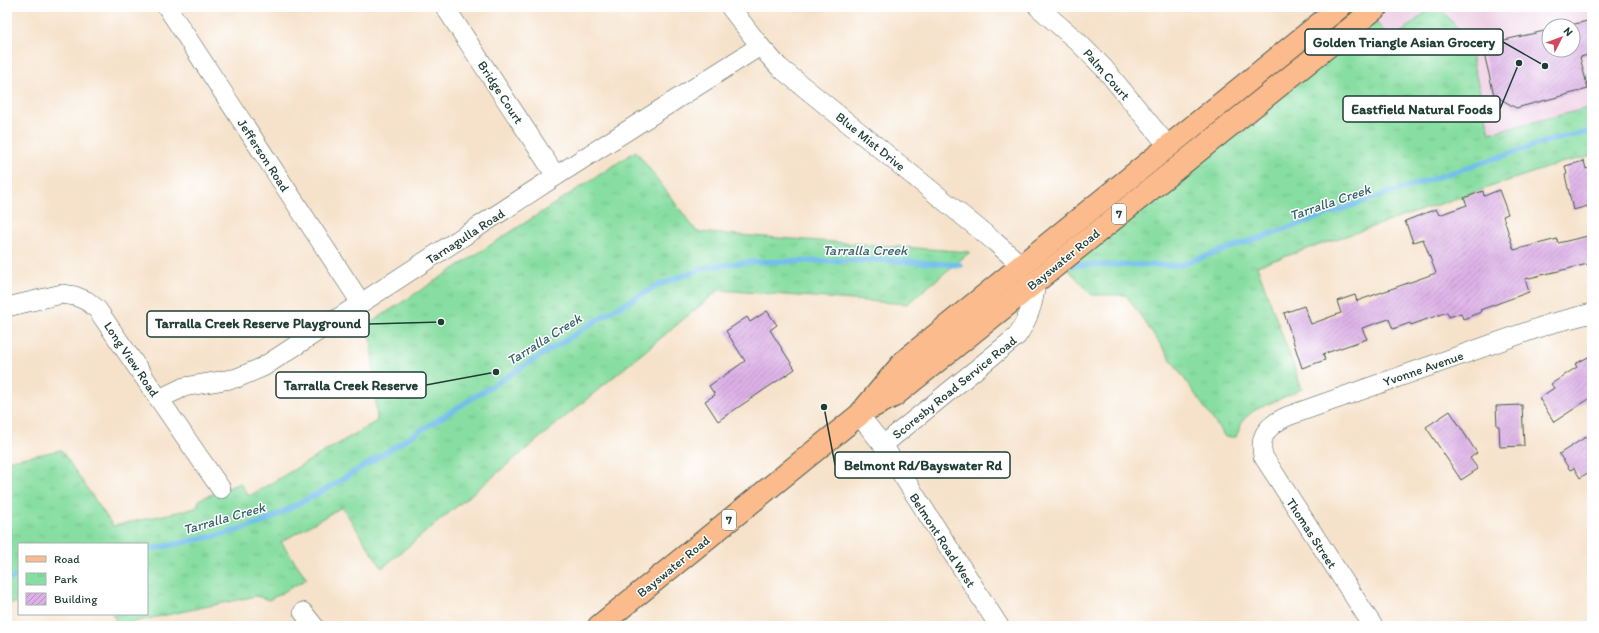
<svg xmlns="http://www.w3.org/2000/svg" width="1599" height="633" font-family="Itim,sans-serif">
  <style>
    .built { fill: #efd0e5; fill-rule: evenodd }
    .park { fill: url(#park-tufts); stroke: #548e6b }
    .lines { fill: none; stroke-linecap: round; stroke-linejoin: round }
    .stream { stroke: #72beec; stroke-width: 5.5 }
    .building { fill: url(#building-hatch) }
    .street-casing { stroke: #3f564b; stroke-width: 20 }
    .primary-casing { stroke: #3f564b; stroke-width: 24 }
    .street { stroke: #fff; stroke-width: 19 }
    .primary { stroke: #fbbb8d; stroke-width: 22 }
    .labels { text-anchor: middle; stroke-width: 3; stroke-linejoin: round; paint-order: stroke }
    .shield { fill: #fff; stroke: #627771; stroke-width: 1 }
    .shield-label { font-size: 12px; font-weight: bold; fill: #1f3d34 }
    .street-label { font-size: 13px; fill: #1f3d34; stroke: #fff }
    .water-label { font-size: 14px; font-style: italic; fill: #38646b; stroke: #fff }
    .leader { fill: none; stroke: #1f3d34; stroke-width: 1.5 }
    .callout-dot { fill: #1f3d34; stroke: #fff; stroke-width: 1.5 }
    .callout { fill: #fff; stroke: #1f3d34; stroke-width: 1.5 }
    .callout-label { font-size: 14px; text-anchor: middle; font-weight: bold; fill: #1f3d34 }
  </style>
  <defs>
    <pattern id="park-tufts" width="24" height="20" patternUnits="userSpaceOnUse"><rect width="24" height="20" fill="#88dea2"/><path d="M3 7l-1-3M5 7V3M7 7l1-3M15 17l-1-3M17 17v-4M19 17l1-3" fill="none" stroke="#75bf8c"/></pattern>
    <pattern id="building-hatch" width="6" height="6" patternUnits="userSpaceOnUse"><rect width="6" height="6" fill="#ddb1e7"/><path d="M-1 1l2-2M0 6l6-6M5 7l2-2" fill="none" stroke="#b391bc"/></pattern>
  </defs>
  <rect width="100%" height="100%" fill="#fff"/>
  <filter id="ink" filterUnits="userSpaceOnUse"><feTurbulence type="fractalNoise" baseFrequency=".025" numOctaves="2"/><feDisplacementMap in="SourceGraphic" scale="8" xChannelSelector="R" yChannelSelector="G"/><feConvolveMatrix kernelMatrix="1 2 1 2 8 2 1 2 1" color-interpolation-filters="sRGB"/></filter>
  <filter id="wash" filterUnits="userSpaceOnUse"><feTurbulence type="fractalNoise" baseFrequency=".012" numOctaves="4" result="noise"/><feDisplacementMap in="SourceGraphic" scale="16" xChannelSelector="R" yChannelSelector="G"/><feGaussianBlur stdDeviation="0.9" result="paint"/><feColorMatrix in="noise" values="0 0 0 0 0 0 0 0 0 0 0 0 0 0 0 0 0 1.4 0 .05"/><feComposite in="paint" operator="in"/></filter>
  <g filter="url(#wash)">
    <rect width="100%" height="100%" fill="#f6e2cb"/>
    <g class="built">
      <polygon points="1364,7 1432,7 1392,40"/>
      <path d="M1439 7H1592V107L1490 133 1467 39ZM1549 26H1573V50H1549Z"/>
    </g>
    <g class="park">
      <polygon points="1432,7 1439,7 1467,39 1490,133 1592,107 1592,156 1561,163 1257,266 1302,389 1253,411 1243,420 1236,437 1225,437 1126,295 1092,295 1068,269 1375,21 1392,40"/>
      <polygon points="636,151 697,232 970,252 907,304 719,290 382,568 342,507 281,542 307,579 269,600 256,596 119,625 112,614 147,614 147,544 19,544 19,602 7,604 7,461 61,450 113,526 196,508 200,499 240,483 249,496 377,421 370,323"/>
    </g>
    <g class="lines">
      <g class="stream">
        <polyline points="1071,265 1180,265 1386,194 1548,141 1592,131"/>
        <polyline points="147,550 224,534 264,522 330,487 617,308 659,285 707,267 748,262 881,260 960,265"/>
        <polyline points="7,579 19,577"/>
      </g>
    </g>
    <g id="blocks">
      <g class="building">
        <polygon points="1592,20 1592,54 1580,57 1588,89 1516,108 1494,95 1482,45 1549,30 1549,50 1573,50 1573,26 1566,26"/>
        <polygon points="1584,161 1586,169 1592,167 1592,205 1573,210 1565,175 1567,174 1565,166"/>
        <polygon points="1499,190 1508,214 1503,216 1514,250 1557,239 1558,243 1592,235 1592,263 1525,279 1529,292 1480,310 1481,312 1463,319 1461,313 1449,317 1447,312 1411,325 1410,323 1393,329 1389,319 1362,328 1367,339 1323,354 1325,360 1302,368 1284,313 1304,306 1311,324 1341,313 1337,301 1355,295 1357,301 1436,273 1423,239 1413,242 1405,221 1436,209 1439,215 1467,205 1464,198 1483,191 1484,196"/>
        <polygon points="767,311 777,325 770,330 795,369 718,421 705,401 715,395 709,386 745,361 726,331 747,317 750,322"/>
        <polygon points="1592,355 1592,397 1554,422 1539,398 1554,388 1551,384 1577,367 1575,364"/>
        <polygon points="1522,405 1524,446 1500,447 1499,426 1497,426 1496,406"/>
        <polygon points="1450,411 1477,453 1470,458 1478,469 1461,480 1426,427"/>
        <polygon points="1592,433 1592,470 1580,478 1574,468 1570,470 1559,454"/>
      </g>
    </g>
  </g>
  <g filter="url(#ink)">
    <use href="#blocks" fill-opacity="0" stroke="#3f564b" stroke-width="1"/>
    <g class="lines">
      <defs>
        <g id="street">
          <polyline points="167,7 361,303"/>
          <polyline points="445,7 556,176"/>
          <polyline points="730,7 760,46 779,67 995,242 1021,265"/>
          <polyline points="1038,7 1077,41 1104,68 1169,147"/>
          <polyline points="7,307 62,294 75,296 87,301 97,309 221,489"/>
          <polyline points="159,399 184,387 237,378 263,367 556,176 760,46"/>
          <polyline points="859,415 883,445 999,626"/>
          <path d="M883 445 1017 336C1027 321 1036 300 1035 281"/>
          <polyline points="303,612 314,626"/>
          <path d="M1373 626 1263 456C1258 434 1270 424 1288 416L1549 324 1592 313"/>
        </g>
        <g id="primary">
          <polyline points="872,407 894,396 930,367 1377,7"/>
          <polyline points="599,626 859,415 905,360 1340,7"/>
        </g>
      </defs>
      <use href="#street" class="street-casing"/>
      <use href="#primary" class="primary-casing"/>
      <use href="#street" class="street"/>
      <use href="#primary" class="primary"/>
    </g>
  </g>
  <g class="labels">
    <g class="shield">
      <rect x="1112" y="204" width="14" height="20" rx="3"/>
      <rect x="722" y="510" width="14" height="20" rx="3"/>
    </g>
    <g class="shield-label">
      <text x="1119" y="218">7</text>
      <text x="729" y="524">7</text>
    </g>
    <g class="street-label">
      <text transform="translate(1107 74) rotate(49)" y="5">Palm Court</text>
      <text transform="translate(501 92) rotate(57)" y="5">Bridge Court</text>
      <text transform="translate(871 141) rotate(39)" y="5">Blue Mist Drive</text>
      <text transform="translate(264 155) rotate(57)" y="5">Jefferson Road</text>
      <text transform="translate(465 236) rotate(-33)" y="5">Tarnagulla Road</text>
      <text transform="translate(1063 259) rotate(-39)" y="5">Bayswater Road</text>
      <text transform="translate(132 359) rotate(56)" y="5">Long View Road</text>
      <text transform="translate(1423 368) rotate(-19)" y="5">Yvonne Avenue</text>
      <text transform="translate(954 387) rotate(-39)" y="5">Scoresby Road Service Road</text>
      <text transform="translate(1312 533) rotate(57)" y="5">Thomas Street</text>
      <text transform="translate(943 540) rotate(57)" y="5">Belmont Road West</text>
      <text transform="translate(673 566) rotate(-39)" y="5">Bayswater Road</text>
    </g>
    <g class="water-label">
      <text transform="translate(1330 202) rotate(-19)" y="5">Tarralla Creek</text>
      <text x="865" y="255">Tarralla Creek</text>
      <text transform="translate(544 339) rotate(-32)" y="5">Tarralla Creek</text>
      <text transform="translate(224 518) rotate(-16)" y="5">Tarralla Creek</text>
    </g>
  </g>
  <path class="leader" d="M1545 66L1503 42M1519 63L1500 109M441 322L369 324M496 372L426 385M824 407L835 465"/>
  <g class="callout-dot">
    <circle cx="1545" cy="66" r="4"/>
    <circle cx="1519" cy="63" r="4"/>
    <circle cx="441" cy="322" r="4"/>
    <circle cx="496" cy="372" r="4"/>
    <circle cx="824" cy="407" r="4"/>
  </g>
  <g class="callout">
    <rect x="1305" y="29" width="198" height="26" rx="4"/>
    <rect x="1343" y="96" width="157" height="26" rx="4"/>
    <rect x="147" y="311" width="222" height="26" rx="4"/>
    <rect x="276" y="372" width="150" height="26" rx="4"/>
    <rect x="835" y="452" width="175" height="26" rx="4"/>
  </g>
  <g class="callout-label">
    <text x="1404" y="47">Golden Triangle Asian Grocery</text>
    <text x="1422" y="114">Eastfield Natural Foods</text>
    <text x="258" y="328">Tarralla Creek Reserve Playground</text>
    <text x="351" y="390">Tarralla Creek Reserve</text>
    <text x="923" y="470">Belmont Rd/Bayswater Rd</text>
  </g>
  <rect width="1599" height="633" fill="none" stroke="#fff" stroke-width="24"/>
  <rect x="18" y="543" width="130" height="72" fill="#ffffff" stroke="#a5b1ae"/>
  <rect x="26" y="556" width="20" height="6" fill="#fbbb8d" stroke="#a5b1ae"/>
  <text x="54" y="563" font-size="12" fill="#1f3d34">Road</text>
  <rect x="26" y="573" width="20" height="12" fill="url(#park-tufts)" stroke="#a5b1ae"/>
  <text x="54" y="583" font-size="12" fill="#1f3d34">Park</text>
  <rect x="26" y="593" width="20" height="12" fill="url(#building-hatch)" stroke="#a5b1ae"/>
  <text x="54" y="603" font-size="12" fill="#1f3d34">Building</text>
  <g transform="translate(1561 38) rotate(48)"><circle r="19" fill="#ffffff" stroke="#a5b1ae"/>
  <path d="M0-3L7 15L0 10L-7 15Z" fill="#d1495b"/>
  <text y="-6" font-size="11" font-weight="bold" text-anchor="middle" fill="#1f3d34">N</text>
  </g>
</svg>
